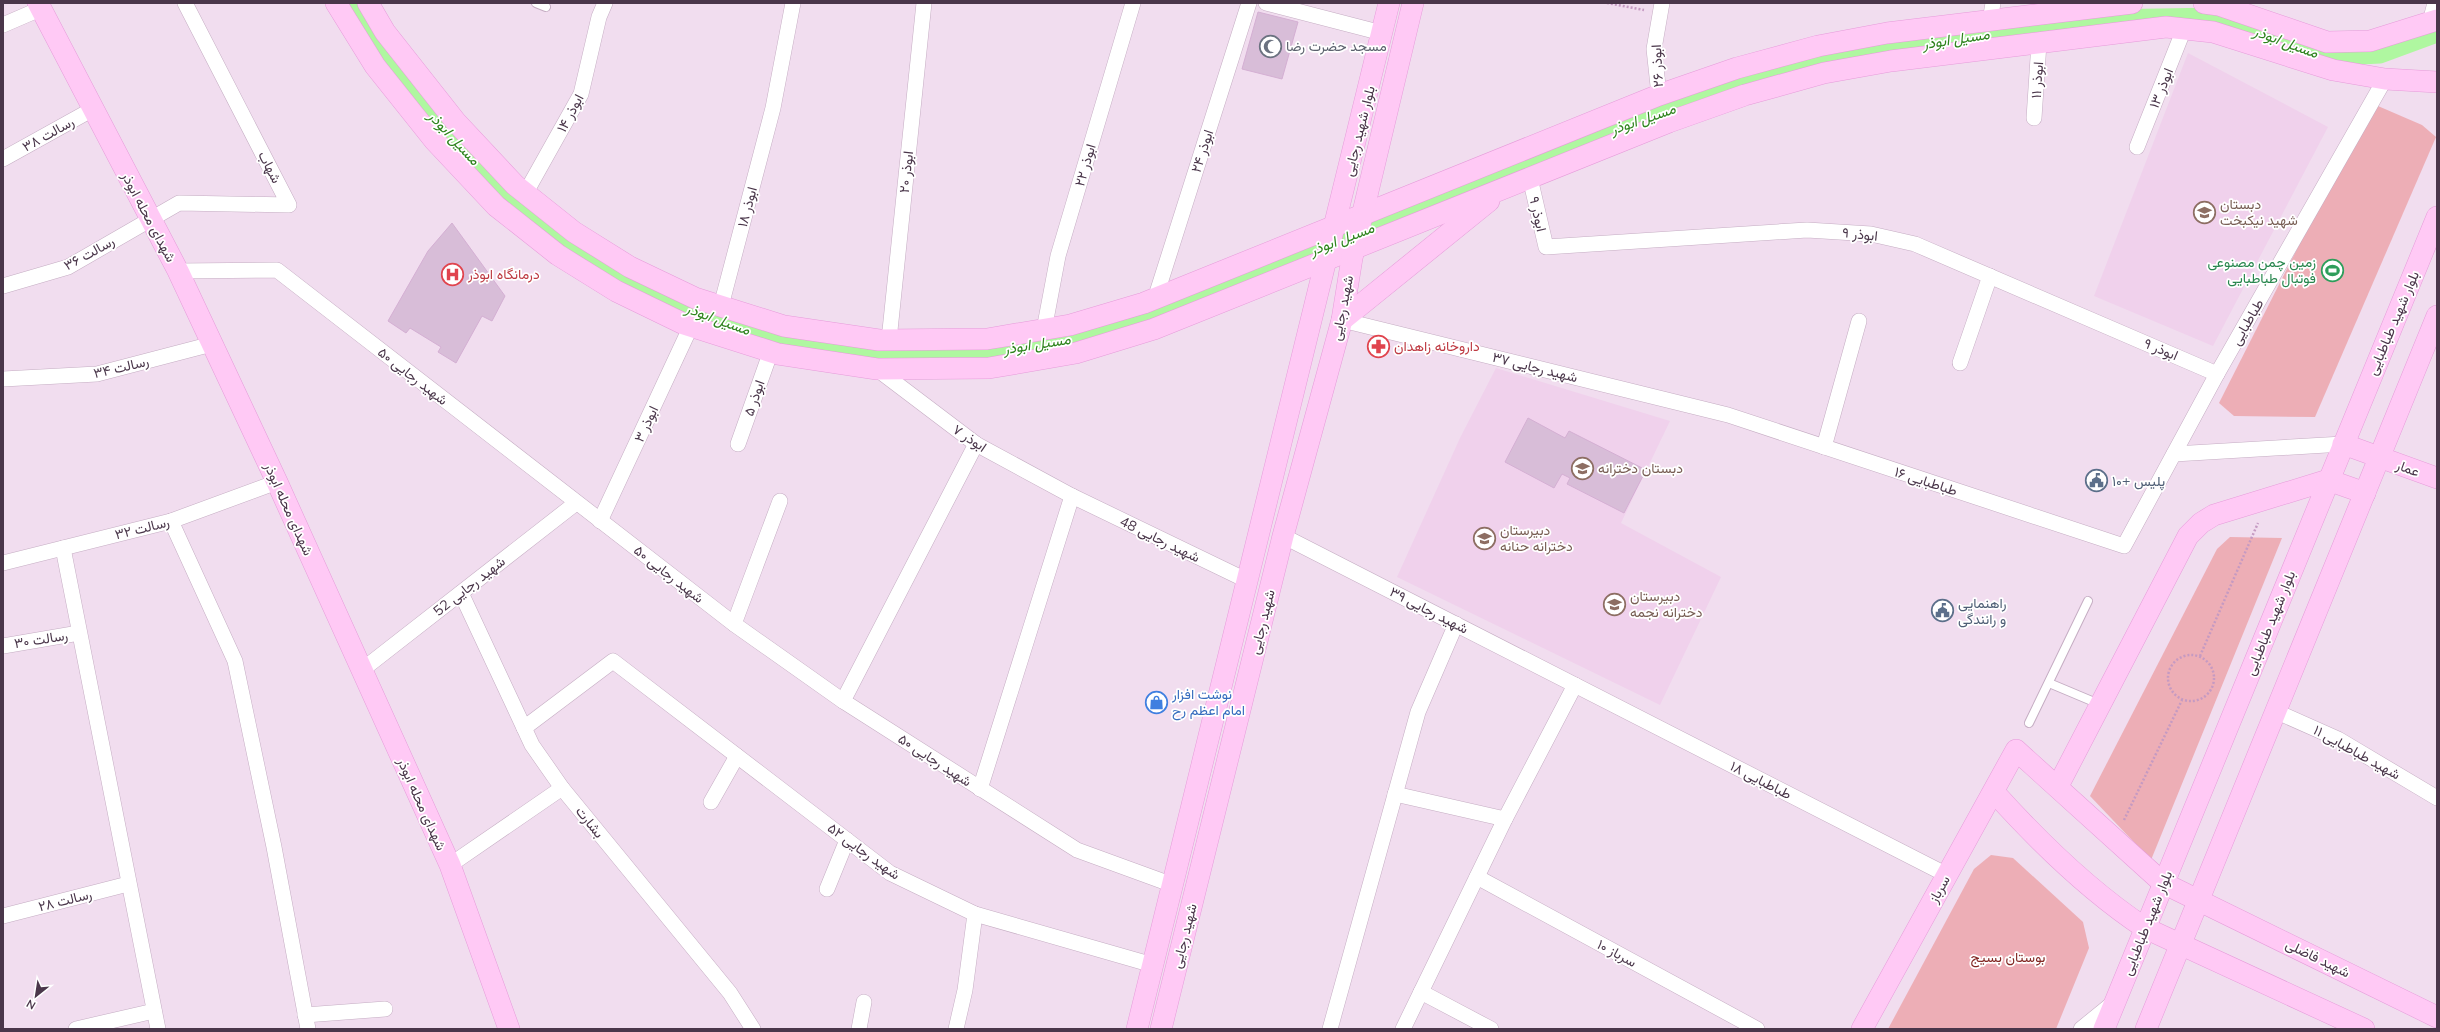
<svg xmlns="http://www.w3.org/2000/svg" width="2440" height="1032" font-family="Mulish,Vazirmatn,sans-serif">
  <style>
    .residential { fill: #f1ddef }
    .education { fill: #f0d1ec }
    .green { fill: #edaeb6 }
    .lines { fill: none; stroke-linecap: round; stroke-linejoin: round }
    .canal { stroke: #aff7a0; stroke-width: 21 }
    .building { fill: #d8bdd8; stroke: #d4afd3 }
    .lane-casing { stroke: #c5adc3; stroke-width: 10 }
    .street-casing { stroke: #c5adc3; stroke-width: 16 }
    .secondary-casing { stroke: #e69cda; stroke-width: 22 }
    .path { stroke: #c59ac2; stroke-width: 2.5; stroke-dasharray: 2 2; stroke-linecap: butt }
    .lane { stroke: #fff; stroke-width: 8 }
    .street { stroke: #fff; stroke-width: 15 }
    .secondary { stroke: #ffc9f5; stroke-width: 21 }
    .labels { text-anchor: middle; stroke-width: 3.5; stroke-linejoin: round; paint-order: stroke }
    .worship-label { font-size: 14px; fill: #5b616d; stroke: #fff; text-anchor: start }
    .street-label { font-size: 14px; fill: #4a364a; stroke: #fff }
    .education-label { font-size: 14px; fill: #785e54; stroke: #fff; text-anchor: start }
    .leisure-label { font-size: 14px; fill: #27864d; stroke: #fff; text-anchor: end }
    .health-label { font-size: 14px; fill: #be3a42; stroke: #fff; text-anchor: start }
    .service-label { font-size: 14px; fill: #4e5e75; stroke: #fff; text-anchor: start }
    .shop-label { font-size: 14px; fill: #366cbe; stroke: #fff; text-anchor: start }
    .park-label { font-size: 14px; fill: #822723; stroke: #fff }
    .water-label { font-size: 15px; font-style: italic; fill: #2e831d; stroke: #fff }
  </style>
  <rect width="100%" height="100%" fill="#f6e9f4"/>
  <rect class="residential" x="3" y="3" width="2434" height="1026"/>
  <g class="education">
    <polygon points="2188,53 2328,127 2213,346 2094,296"/>
    <polygon points="1496,368 1670,421 1621,523 1721,577 1660,705 1397,577 1460,438"/>
  </g>
  <g class="green">
    <polygon points="2371,103 2422,125 2436,137 2315,417 2234,416 2219,403"/>
    <polygon points="2230,537 2282,538 2151,860 2090,796 2217,549"/>
    <polygon points="1991,855 2013,858 2083,922 2089,948 2056,1029 1888,1029 1974,869"/>
  </g>
  <g class="lines">
    <polyline class="canal" points="353,3 382,53 439,123 495,182 564,240 632,282 698,313 788,342 850,352 904,353 1013,351 1068,340 1141,318 1372,228 1599,134 1781,70 1952,38 2100,20 2218,18 2322,56 2380,53 2437,32"/>
  </g>
  <g class="building">
    <polygon points="1258,12 1298,22 1282,79 1242,69"/>
    <polygon points="452,223 505,296 492,321 482,316 456,363 438,352 441,347 410,328 406,333 388,321 428,251"/>
    <polygon points="1528,418 1565,438 1569,431 1646,470 1624,513 1567,484 1570,478 1562,474 1554,488 1505,462"/>
  </g>
  <g class="lines">
    <defs>
      <g id="lane">
        <polyline points="536,3 546,7"/>
        <polyline points="2049,683 2099,704"/>
        <polyline points="2029,723 2088,601"/>
      </g>
      <g id="street">
        <polyline points="1266,3 1382,33"/>
        <polyline points="1990,21 1993,3"/>
        <polyline points="2430,22 2435,3"/>
        <polyline points="3,25 40,9"/>
        <polyline points="1659,95 1654,49 1662,3"/>
        <polyline points="2034,118 2039,43"/>
        <polyline points="2137,147 2184,29"/>
        <polyline points="3,159 93,109"/>
        <polyline points="1530,178 1546,247 1807,230 1871,234 1915,244 2217,374"/>
        <polyline points="525,194 581,94 599,17 605,3"/>
        <polyline points="178,271 277,270 734,624 843,701 1077,850 1173,885"/>
        <polyline points="3,286 68,267 179,203 289,205 185,3"/>
        <polyline points="1155,299 1249,3"/>
        <polyline points="721,306 773,108 793,3"/>
        <polyline points="1342,320 1728,415 2124,546 2217,374 2385,79"/>
        <polyline points="1044,330 1058,256 1133,3"/>
        <polyline points="889,340 924,3"/>
        <polyline points="1960,363 1990,276"/>
        <polyline points="877,369 976,444 1072,496 1248,581"/>
        <polyline points="3,379 97,374 212,344"/>
        <polyline points="738,444 771,351"/>
        <polyline points="1824,447 1859,321"/>
        <polyline points="2174,454 2343,444"/>
        <polyline points="171,521 235,661 274,847 308,1029"/>
        <polyline points="600,521 691,326"/>
        <polyline points="1283,536 1947,875"/>
        <polyline points="63,548 158,1029"/>
        <polyline points="3,563 171,521 277,482"/>
        <polyline points="461,593 532,745 562,788 730,993 753,1029"/>
        <polyline points="734,624 780,501"/>
        <polyline points="3,646 79,633"/>
        <polyline points="362,670 576,503"/>
        <polyline points="843,701 976,444"/>
        <polyline points="2275,711 2338,739 2437,798"/>
        <polyline points="524,728 613,661 890,873 975,914 1153,965"/>
        <polyline points="980,789 1072,496"/>
        <polyline points="1395,794 1505,819"/>
        <polyline points="711,802 737,756"/>
        <polyline points="450,865 562,788"/>
        <polyline points="1477,877 1757,1029"/>
        <polyline points="827,889 847,840"/>
        <polyline points="3,916 128,884"/>
        <polyline points="1421,992 1491,1029"/>
        <polyline points="305,1015 385,1009"/>
        <polyline points="76,1029 154,1011"/>
        <polyline points="859,1029 864,1002"/>
        <polyline points="956,1029 965,990 975,914"/>
        <polyline points="1330,1029 1418,712 1456,624"/>
        <polyline points="1403,1029 1505,819 1575,685"/>
        <polyline points="2081,1029 2113,1003"/>
      </g>
      <g id="secondary">
        <polyline points="38,3 178,271 277,482 450,865 509,1029"/>
        <polyline points="336,3 375,66 434,140 496,206 558,255 616,291 684,324 778,354 877,369 989,368 1076,353 1154,329 1669,122 1745,95 1824,73 1891,61 2166,27 2213,32 2333,70 2385,79 2437,82"/>
        <polyline points="368,3 385,32 456,122 515,185 574,232 630,267 695,298 784,326 879,340 987,339 1070,325 1144,303 1659,95 1737,68 1818,46 1887,33 2132,3"/>
        <polyline points="2204,3 2219,5 2327,42 2370,41 2437,20"/>
        <polyline points="1342,320 1489,201"/>
        <polyline points="2343,444 2437,478"/>
        <polyline points="2058,786 2188,536 2201,523 2214,515 2328,480 2365,493"/>
        <path d="M1994 792C2039 842 2089 891 2145 928L2364 1029"/>
        <polyline points="1137,1029 1389,3"/>
        <polyline points="1161,1029 1283,536 1342,320 1352,258 1413,3"/>
        <polyline points="1862,1029 2016,750 2163,883 2437,1017"/>
        <polyline points="2104,1029 2437,217"/>
        <polyline points="2146,1029 2437,316"/>
      </g>
    </defs>
    <use href="#lane" class="lane-casing"/>
    <use href="#street" class="street-casing"/>
    <use href="#secondary" class="secondary-casing"/>
    <g class="path">
      <polyline points="1607,3 1644,10"/>
      <circle cx="2191" cy="678" r="23"/>
      <polyline points="2200,656 2258,523"/>
      <polyline points="2124,820 2182,700"/>
    </g>
    <use href="#lane" class="lane"/>
    <use href="#street" class="street"/>
    <use href="#secondary" class="secondary"/>
  </g>
  <defs>
    <symbol id="mosque-ring" viewBox="-11 -11 22 22"><circle r="9.5" fill="#fff" stroke="#6b7280" stroke-width="1.5"/><path d="M3.5-4.9A6 6 0 1 0 3.5 4.9A5 5 0 1 1 3.5-4.9Z" fill="#6b7280"/></symbol>
    <symbol id="school-ring" viewBox="-11 -11 22 22"><circle r="9.5" fill="#fff" stroke="#8d6e63" stroke-width="1.5"/><path d="M0-5L7-2L0 1L-7-2ZM-4 1L0 2.5L4 1V4Q0 6-4 4Z" fill="#8d6e63"/></symbol>
    <symbol id="stadium-ring" viewBox="-11 -11 22 22"><circle r="9.5" fill="#fff" stroke="#2e9e5b" stroke-width="1.5"/><path d="M0-5a6.5 5 0 1 0 0 10a6.5 5 0 1 0 0-10ZM-3.5-1.8h7v3.6h-7Z" fill="#2e9e5b"/></symbol>
    <symbol id="hospital-ring" viewBox="-11 -11 22 22"><circle r="9.5" fill="#fff" stroke="#e0444e" stroke-width="1.5"/><path d="M-5-5h3v3.5h4V-5h3V5h-3V1.5h-4V5h-3Z" fill="#e0444e"/></symbol>
    <symbol id="pharmacy-ring" viewBox="-11 -11 22 22"><circle r="9.5" fill="#fff" stroke="#e0444e" stroke-width="1.5"/><path d="M-2-6h4v4h4v4h-4v4h-4v-4h-4v-4h4Z" fill="#e0444e"/></symbol>
    <symbol id="civic-ring" viewBox="-11 -11 22 22"><circle r="9.5" fill="#fff" stroke="#5c6f8a" stroke-width="1.5"/><path d="M-.6-6.5H3V-4.5H.6V-3L4-1V1h2V6H-6V1h2V-1L-.6-3ZM-1.2 2.5V6h2.4V2.5Z" fill="#5c6f8a"/></symbol>
    <symbol id="shop-ring" viewBox="-11 -11 22 22"><circle r="9.5" fill="#fff" stroke="#3f7fe0" stroke-width="1.5"/><path d="M-5-2.5h2.3a2.7 3.5 0 0 1 5.4 0H5L5.5 6h-11ZM-1.5-2.5h3a1.5 2.3 0 0 0-3 0Z" fill="#3f7fe0"/></symbol>
  </defs>
  <g fill-rule="evenodd">
    <use href="#mosque-ring" x="1258" y="34" width="25" height="25"/>
    <use href="#school-ring" x="2192" y="200" width="25" height="25"/>
    <use href="#stadium-ring" x="2320" y="258" width="25" height="25"/>
    <use href="#hospital-ring" x="440" y="262" width="25" height="25"/>
    <use href="#pharmacy-ring" x="1366" y="334" width="25" height="25"/>
    <use href="#school-ring" x="1570" y="456" width="25" height="25"/>
    <use href="#civic-ring" x="2084" y="468" width="25" height="25"/>
    <use href="#school-ring" x="1472" y="526" width="25" height="25"/>
    <use href="#school-ring" x="1602" y="592" width="25" height="25"/>
    <use href="#civic-ring" x="1930" y="598" width="25" height="25"/>
    <use href="#shop-ring" x="1144" y="690" width="25" height="25"/>
  </g>
  <g class="labels">
    <g class="worship-label">
      <text x="1286" y="51">مسجد حضرت رضا</text>
    </g>
    <g class="street-label">
      <text transform="translate(1657 66) rotate(-93)" y="5">ابوذر ۲۶</text>
      <text transform="translate(2037 80) rotate(-86)" y="5">ابوذر ۱۱</text>
      <text transform="translate(2161 88) rotate(-68)" y="5">ابوذر ۱۳</text>
      <text transform="translate(570 113) rotate(-62)" y="5">ابوذر ۱۴</text>
      <text transform="translate(1359 131) rotate(-76)" y="5">بلوار شهید رجایی</text>
      <text transform="translate(48 134) rotate(-29)" y="5">رسالت ۳۸</text>
      <text transform="translate(1202 151) rotate(-72)" y="5">ابوذر ۲۴</text>
      <text transform="translate(1085 165) rotate(-74)" y="5">ابوذر ۲۲</text>
      <text transform="translate(270 167) rotate(63)" y="5">شهاب</text>
      <text transform="translate(906 172) rotate(-84)" y="5">ابوذر ۲۰</text>
      <text transform="translate(747 207) rotate(-75)" y="5">ابوذر ۱۸</text>
      <text transform="translate(1538 214) rotate(77)" y="5">ابوذر ۹</text>
      <text transform="translate(149 217) rotate(62)" y="5">شهدای محله ابوذر</text>
      <text transform="translate(1860 234) rotate(6)" y="5">ابوذر ۹</text>
      <text transform="translate(89 253) rotate(-29)" y="5">رسالت ۳۶</text>
      <text transform="translate(1342 308) rotate(-79)" y="5">شهید رجایی</text>
      <text transform="translate(2247 322) rotate(-60)" y="5">طباطبایی</text>
      <text transform="translate(2393 323) rotate(-67)" y="5">بلوار شهید طباطبایی</text>
      <text transform="translate(2161 349) rotate(23)" y="5">ابوذر ۹</text>
      <text transform="translate(121 367) rotate(-13)" y="5">رسالت ۳۴</text>
      <text transform="translate(1535 367) rotate(14)" y="5">شهید رجایی ۳۷</text>
      <text transform="translate(413 376) rotate(38)" y="5">شهید رجایی ۵۰</text>
      <text transform="translate(754 398) rotate(-71)" y="5">ابوذر ۵</text>
      <text transform="translate(646 424) rotate(-65)" y="5">ابوذر ۳</text>
      <text transform="translate(970 438) rotate(34)" y="5">ابوذر ۷</text>
      <text transform="translate(2408 468) rotate(20)" y="5">عمار</text>
      <text transform="translate(1926 481) rotate(18)" y="5">طباطبایی ۱۶</text>
      <text transform="translate(289 509) rotate(66)" y="5">شهدای محله ابوذر</text>
      <text transform="translate(142 528) rotate(-14)" y="5">رسالت ۳۲</text>
      <text transform="translate(1160 539) rotate(26)" y="5">شهید رجایی 48</text>
      <text transform="translate(669 574) rotate(38)" y="5">شهید رجایی ۵۰</text>
      <text transform="translate(469 586) rotate(-38)" y="5">شهید رجایی 52</text>
      <text transform="translate(1429 610) rotate(27)" y="5">شهید رجایی ۳۹</text>
      <text transform="translate(1262 622) rotate(-76)" y="5">شهید رجایی</text>
      <text transform="translate(2270 623) rotate(-68)" y="5">بلوار شهید طباطبایی</text>
      <text transform="translate(41 639) rotate(-9)" y="5">رسالت ۳۰</text>
      <text transform="translate(2357 752) rotate(29)" y="5">شهید طباطبایی ۱۱</text>
      <text transform="translate(935 760) rotate(33)" y="5">شهید رجایی ۵۰</text>
      <text transform="translate(1761 780) rotate(27)" y="5">طباطبایی ۱۸</text>
      <text transform="translate(422 804) rotate(66)" y="5">شهدای محله ابوذر</text>
      <text transform="translate(590 822) rotate(51)" y="5">بشارت</text>
      <text transform="translate(864 851) rotate(36)" y="5">شهید رجایی ۵۲</text>
      <text transform="translate(1939 889) rotate(-61)" y="5">سرباز</text>
      <text transform="translate(65 900) rotate(-14)" y="5">رسالت ۲۸</text>
      <text transform="translate(2147 923) rotate(-68)" y="5">بلوار شهید طباطبایی</text>
      <text transform="translate(1184 936) rotate(-76)" y="5">شهید رجایی</text>
      <text transform="translate(1617 953) rotate(28)" y="5">سرباز ۱۰</text>
      <text transform="translate(2318 958) rotate(26)" y="5">شهید فاضلی</text>
    </g>
    <g class="education-label">
      <text x="2220" y="209">دبستان<tspan x="2220" dy="16">شهید نیکبخت</tspan></text>
      <text x="1598" y="473">دبستان دخترانه</text>
      <text x="1500" y="535">دبیرستان<tspan x="1500" dy="16">دخترانه حنانه</tspan></text>
      <text x="1630" y="601">دبیرستان<tspan x="1630" dy="16">دخترانه نجمه</tspan></text>
    </g>
    <g class="leisure-label">
      <text x="2316" y="267">زمین چمن مصنوعی<tspan x="2316" dy="16">فوتبال طباطبایی</tspan></text>
    </g>
    <g class="health-label">
      <text x="468" y="279">درمانگاه ابوذر</text>
      <text x="1394" y="351">داروخانه زاهدان</text>
    </g>
    <g class="service-label">
      <text x="2112" y="486">پلیس +۱۰</text>
      <text x="1958" y="608">راهنمایی<tspan x="1958" dy="16">و رانندگی</tspan></text>
    </g>
    <g class="shop-label">
      <text x="1172" y="699">نوشت افزار<tspan x="1172" dy="16">امام اعظم رح</tspan></text>
    </g>
    <g class="park-label">
      <text x="2008" y="962">بوستان بسیج</text>
    </g>
    <g class="water-label">
      <text transform="translate(1956 39) rotate(-9)" y="5">مسیل ابوذر</text>
      <text transform="translate(2286 42) rotate(20)" y="5">مسیل ابوذر</text>
      <text transform="translate(1643 119) rotate(-19)" y="5">مسیل ابوذر</text>
      <text transform="translate(454 138) rotate(47)" y="5">مسیل ابوذر</text>
      <text transform="translate(1342 239) rotate(-21)" y="5">مسیل ابوذر</text>
      <text transform="translate(718 319) rotate(20)" y="5">مسیل ابوذر</text>
      <text transform="translate(1037 344) rotate(-9)" y="5">مسیل ابوذر</text>
    </g>
  </g>
  <rect width="2440" height="1032" fill="none" stroke="#4a364a" stroke-width="8"/>
  <g transform="translate(36 996) rotate(210)" stroke="#ffffff" stroke-width="3" paint-order="stroke">
  <path d="M0-3L7 15L0 10L-7 15Z" fill="#4a364a"/>
  <text y="-6" font-size="11" font-weight="bold" text-anchor="middle" fill="#4a364a">N</text>
  </g>
</svg>
